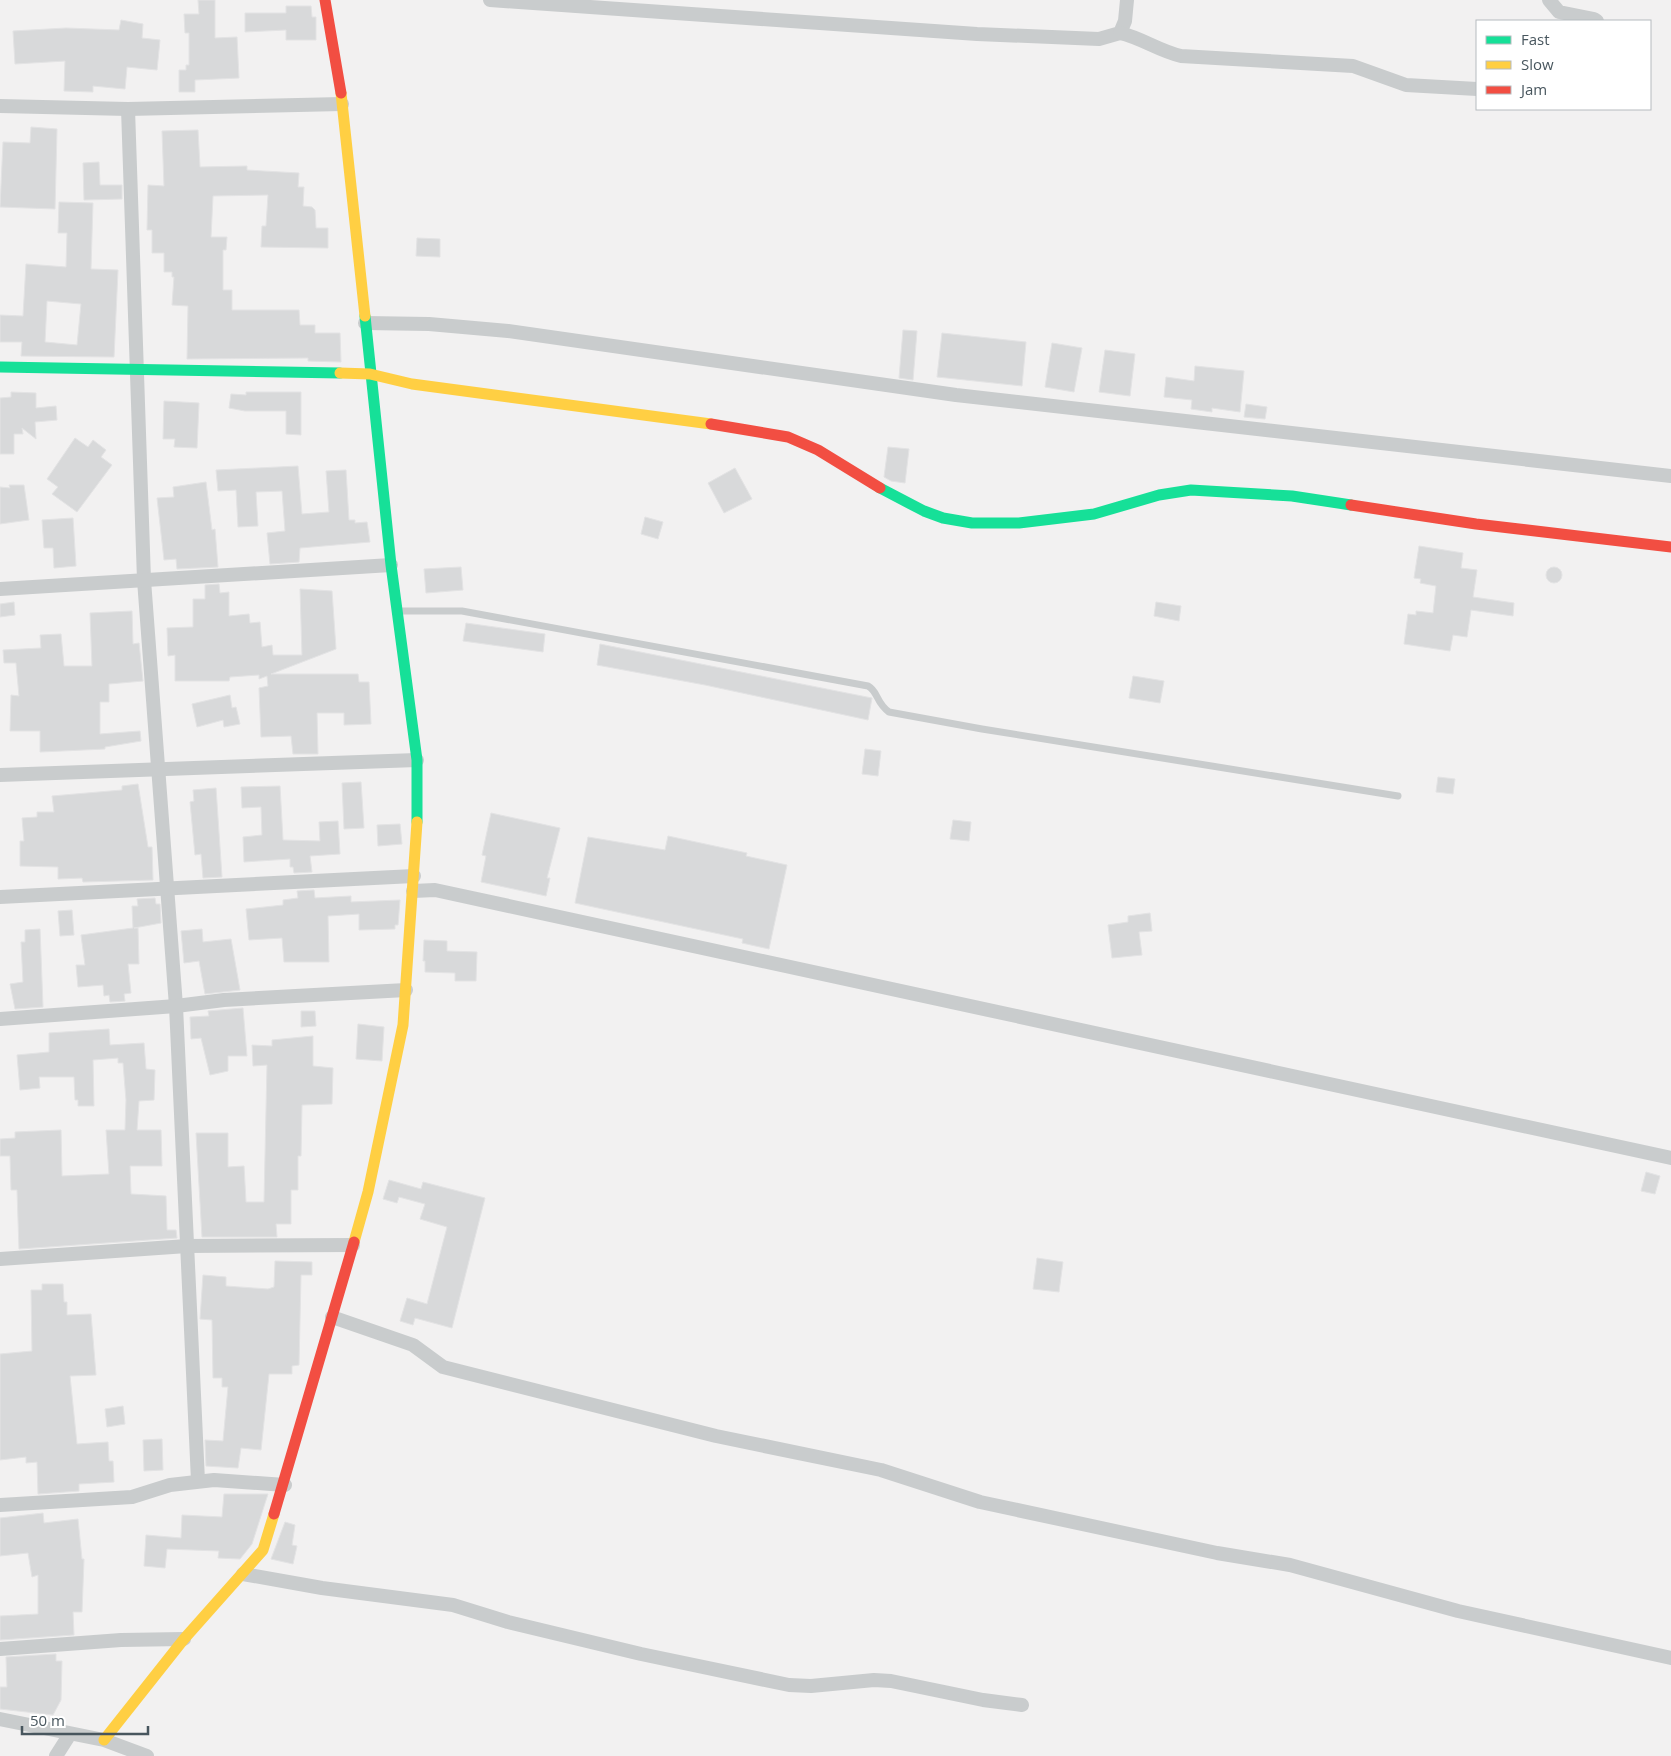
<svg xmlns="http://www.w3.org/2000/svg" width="1671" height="1756" font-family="'Open Sans',sans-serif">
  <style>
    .building { fill: #d8d9da; stroke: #e3e3e4; fill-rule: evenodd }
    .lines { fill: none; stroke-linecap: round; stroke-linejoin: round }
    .lane { stroke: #c9cccd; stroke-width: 7 }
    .street { stroke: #c9cccd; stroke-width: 14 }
    .fast { stroke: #16e098; stroke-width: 11 }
    .slow { stroke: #ffcf43; stroke-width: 11 }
    .jam { stroke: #f24e42; stroke-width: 11 }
  </style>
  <rect width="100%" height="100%" fill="#f2f1f1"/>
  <g class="building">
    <polygon points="198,0 215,0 215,38 237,37 239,78 195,80 195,92 179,92 179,70 186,70 186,65 189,65 189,33 185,33 184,14 199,14"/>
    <polygon points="286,6 311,6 312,17 316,17 316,40 286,40 286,30 245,32 245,13 286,13"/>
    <polygon points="121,20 143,24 142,38 160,40 157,70 127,67 125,89 93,86 93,92 64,91 65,61 15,64 13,31 66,28 119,30"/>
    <polygon points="31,127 57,129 55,209 0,207 3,142 30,143"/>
    <polygon points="198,130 200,167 247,166 247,170 299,173 298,187 304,187 303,206 312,207 315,210 316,228 328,228 328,248 261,247 262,226 266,226 268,195 213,196 211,237 227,237 226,250 223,250 223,290 232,290 232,310 299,310 300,325 315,325 315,333 340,333 341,362 308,361 308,358 187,359 188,306 172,305 174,277 172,277 172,272 164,272 164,253 152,253 152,230 147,230 148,185 164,186 162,131"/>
    <polygon points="99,162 100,185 122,185 122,199 84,200 83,163"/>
    <path d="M59 202 93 203 91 269 118 270 114 357 21 356 22 342H0V315L23 316 26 264 66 267 67 233H58ZM47 301 81 304 77 345 45 342Z"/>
    <polygon points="417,238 440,239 440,257 416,256"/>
    <polygon points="903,330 917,331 913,380 899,378"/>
    <polygon points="942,333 1026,342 1022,386 937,377"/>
    <polygon points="1052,343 1082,348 1074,392 1045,387"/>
    <polygon points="1105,350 1135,354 1130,396 1099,392"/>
    <polygon points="1195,366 1244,371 1240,412 1212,408 1212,412 1191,409 1192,400 1164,397 1166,377 1194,381"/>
    <polygon points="11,392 36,393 36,408 56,406 57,420 35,422 36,439 22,428 23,434 14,434 14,454 0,454 0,398 11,397"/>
    <polygon points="246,392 301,392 301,435 286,434 286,411 245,411 229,408 231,394 246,395"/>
    <polygon points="164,401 199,403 197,448 174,447 175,439 163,439"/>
    <polygon points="1246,404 1267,407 1265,419 1244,417"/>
    <polygon points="75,438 88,447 93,440 106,450 101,457 112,465 77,512 52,494 58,487 47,479"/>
    <polygon points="888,447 909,449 905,483 891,481 884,477"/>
    <polygon points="298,466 302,514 329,512 326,471 346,470 349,520 355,520 355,523 367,522 370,542 300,548 299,562 270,564 267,533 285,531 282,491 256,492 258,526 238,527 236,490 218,491 216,470"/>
    <polygon points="735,468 752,499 724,513 708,483"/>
    <polygon points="206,482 212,530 215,529 218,567 177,569 176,559 164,560 157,498 174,497 173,487"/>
    <polygon points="9,485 24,485 29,520 0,524 0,487 10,488"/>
    <polygon points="645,517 663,522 658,539 641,534"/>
    <polygon points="73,518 76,566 54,568 53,548 44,548 42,520"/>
    <polygon points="1419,546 1463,553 1461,568 1477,570 1473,597 1514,603 1513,616 1471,610 1467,637 1453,635 1450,651 1404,644 1408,614 1416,615 1416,611 1433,613 1436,586 1420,583 1421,579 1414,578"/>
    <polygon points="461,567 463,590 426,593 424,569"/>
    <circle cx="1554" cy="575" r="8"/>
    <polygon points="219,584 220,593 229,592 229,616 249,614 250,623 260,622 262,647 272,645 273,655 302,655 300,589 332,591 336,649 271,674 358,674 359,682 369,682 371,724 344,725 344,713 317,713 318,754 293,754 291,736 261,737 259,688 268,686 267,676 259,679 259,675 230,677 229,681 175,681 175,655 168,656 167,628 193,627 193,599 205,599 205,585"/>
    <polygon points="14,602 15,615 0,617 0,604"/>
    <polygon points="1156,602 1181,606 1179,621 1154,616"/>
    <polygon points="132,611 133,644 139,643 143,681 109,684 109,702 100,702 100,734 140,731 141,741 105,747 105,749 40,752 40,731 10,731 11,695 19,696 16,663 4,663 3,650 41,648 40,635 61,634 64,666 92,666 90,613"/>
    <polygon points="466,623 545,634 543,652 463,641"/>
    <polygon points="600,644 872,698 868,720 705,685 597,665"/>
    <polygon points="1133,676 1164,681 1160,703 1129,698"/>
    <polygon points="230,695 232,708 236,707 240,724 224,727 223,720 197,727 192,704"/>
    <polygon points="865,749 881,751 878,776 862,774"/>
    <polygon points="1438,777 1455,779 1453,794 1436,792"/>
    <polygon points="361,782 364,828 344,829 342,783"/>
    <polygon points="138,784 148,847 152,847 153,880 83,882 82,878 58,879 58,867 20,866 20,841 24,841 22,818 37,817 37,812 54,812 52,796 122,790 122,786"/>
    <polygon points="280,786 283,840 320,841 319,822 338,821 340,854 310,856 312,872 294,873 293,867 290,867 290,859 244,862 243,837 262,835 261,807 242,808 241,787"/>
    <polygon points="216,788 222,877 203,878 201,854 195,855 190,802 194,801 193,790"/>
    <polygon points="491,813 560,828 547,878 550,878 546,896 481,882 486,856 482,855"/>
    <polygon points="953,820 971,822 969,841 950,839"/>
    <polygon points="400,824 402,844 378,846 377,825"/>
    <polygon points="668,836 747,853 746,856 787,865 769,949 742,943 743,939 575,903 588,837 665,850"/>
    <polygon points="314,890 315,898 351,896 351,902 400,900 398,925 395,925 395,929 359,930 359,914 328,916 329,962 284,962 282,938 249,940 246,909 283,905 283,900 298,898 297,891"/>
    <polygon points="155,898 156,904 160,904 161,923 134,928 138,928 139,964 128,964 131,993 124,994 125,1001 110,1002 109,995 104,996 103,985 78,987 76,965 85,965 81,935 133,928 132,906 138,906 137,899"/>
    <polygon points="72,910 74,935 60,936 58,911"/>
    <polygon points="1150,913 1152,931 1139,932 1142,955 1112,958 1108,925 1128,922 1128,916"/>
    <polygon points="40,929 43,1007 15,1009 10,984 23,982 21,942 25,942 25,930"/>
    <polygon points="202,929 203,942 231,939 240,990 205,994 199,961 184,963 181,931"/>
    <polygon points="424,940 447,941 447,951 477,952 476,981 455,981 455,973 425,972 425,961 423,961"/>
    <polygon points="243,1008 247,1056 228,1056 228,1071 210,1075 201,1038 191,1039 190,1017 209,1016 208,1011"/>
    <polygon points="301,1011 315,1011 316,1026 301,1027"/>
    <polygon points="358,1024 384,1027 382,1061 356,1059"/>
    <polygon points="109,1029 110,1045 144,1043 146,1069 155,1070 154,1100 139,1101 137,1130 161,1130 162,1166 130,1166 131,1194 166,1196 167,1230 176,1230 177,1238 19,1249 17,1190 11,1190 10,1156 0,1156 0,1139 15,1138 15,1132 61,1130 62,1176 109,1174 106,1130 125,1130 126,1100 123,1063 118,1063 118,1058 93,1060 94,1106 78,1106 78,1100 75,1100 74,1077 39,1077 40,1088 20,1090 17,1055 49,1052 49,1033"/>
    <polygon points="313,1036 313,1066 333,1068 332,1104 302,1105 301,1156 298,1156 298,1190 291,1190 291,1224 276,1224 277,1237 202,1237 196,1133 228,1133 228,1167 244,1166 246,1202 264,1202 267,1065 253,1066 252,1045 272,1046 272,1040"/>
    <polygon points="1646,1172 1660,1176 1655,1194 1641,1191"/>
    <polygon points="389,1180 421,1189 423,1182 485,1198 452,1328 415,1318 413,1325 400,1321 407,1298 427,1304 447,1227 420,1219 425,1204 399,1197 397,1203 383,1199"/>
    <polygon points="1037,1258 1063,1262 1059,1292 1033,1289"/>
    <polygon points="275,1261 312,1262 312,1275 301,1275 299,1365 292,1366 292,1374 269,1374 261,1450 241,1448 238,1468 206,1466 205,1440 223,1441 228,1387 222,1387 222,1378 213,1378 212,1320 200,1319 203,1275 226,1277 226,1286 268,1289 274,1287"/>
    <polygon points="42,1284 63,1284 64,1302 67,1302 67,1315 91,1314 96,1375 70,1376 77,1444 108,1442 109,1461 113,1461 114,1482 79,1484 79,1491 38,1494 37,1462 26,1463 26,1457 0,1460 0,1354 32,1351 31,1290 42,1290"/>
    <polygon points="123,1406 125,1424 107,1427 105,1409"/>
    <polygon points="162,1439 163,1470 144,1471 143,1440"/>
    <polygon points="224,1494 268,1494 252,1544 240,1559 218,1558 219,1551 167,1549 165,1568 144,1566 146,1535 181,1538 182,1515 222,1517"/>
    <polygon points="43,1513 44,1523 78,1519 82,1559 84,1559 82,1612 73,1612 74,1635 0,1640 0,1616 38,1614 38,1575 32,1577 28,1553 0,1556 0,1518"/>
    <polygon points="285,1522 295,1525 292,1545 297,1546 293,1564 271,1559"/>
    <polygon points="56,1654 56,1661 62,1661 61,1700 53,1715 0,1709 0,1687 7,1687 6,1657"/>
  </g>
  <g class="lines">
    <path class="lane" d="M399 611H462L868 686C878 691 876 703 889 712L982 729 1398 796"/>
    <g class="street">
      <polyline points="490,0 977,34 1099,39 1120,33 1125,21 1127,0"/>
      <polyline points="1549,0 1559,12 1594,19 1597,21"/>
      <path d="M1120 33C1142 38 1159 51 1181 56L1353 66 1406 85 1477 89"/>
      <polyline points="0,106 128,109 342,104"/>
      <polyline points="128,109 144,580 176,1006 198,1481"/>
      <polyline points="365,323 429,324 508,331 956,395 1671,476"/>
      <polyline points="0,589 391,565"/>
      <polyline points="0,775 417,760"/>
      <polyline points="413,891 435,890 1671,1158"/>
      <polyline points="0,897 414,876"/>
      <polyline points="0,1019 176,1006 224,1000 406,990"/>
      <polyline points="0,1259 187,1246 353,1245"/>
      <polyline points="332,1317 413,1345 443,1367 716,1436 881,1470 980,1502 1217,1553 1290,1565 1458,1611 1671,1658"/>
      <polyline points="0,1505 132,1497 170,1485 214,1480 285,1485"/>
      <polyline points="243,1574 322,1588 453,1605 508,1622 641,1654 789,1685 811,1686 874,1680 891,1681 983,1700 1022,1705"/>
      <polyline points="0,1649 121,1640 184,1639"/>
      <polyline points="0,1719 104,1740 147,1756"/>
      <polyline points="56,1756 70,1734"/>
    </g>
    <g class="fast">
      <polyline points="365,316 391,565 417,760 417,822"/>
      <polyline points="0,367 340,373"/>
      <polyline points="880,488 924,511 943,518 972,523 1019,523 1094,514 1159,495 1191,490 1292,496 1351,505"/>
    </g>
    <g class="slow">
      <polyline points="341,93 365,316"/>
      <polyline points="340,373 370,374 412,384 711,424"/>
      <polyline points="354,1242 368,1192 403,1025 417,822"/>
      <polyline points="104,1740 184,1639 263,1550 274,1514"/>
    </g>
    <g class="jam">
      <polyline points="325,0 341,93"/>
      <polyline points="711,424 788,437 818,450 880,488"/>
      <polyline points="1351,505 1476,524 1671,547"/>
      <polyline points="274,1514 354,1242"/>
    </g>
  </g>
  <rect x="1476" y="20" width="175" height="90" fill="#ffffff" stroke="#b6bbbf"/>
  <rect x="1486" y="36" width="25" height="8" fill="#16e098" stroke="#b6bbbf"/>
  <text x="1521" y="45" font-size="15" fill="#48565e">Fast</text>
  <rect x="1486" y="61" width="25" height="8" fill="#ffcf43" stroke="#b6bbbf"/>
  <text x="1521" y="70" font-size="15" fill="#48565e">Slow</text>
  <rect x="1486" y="86" width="25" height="8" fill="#f24e42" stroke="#b6bbbf"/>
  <text x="1521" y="95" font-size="15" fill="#48565e">Jam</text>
  <path d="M22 1726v8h126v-8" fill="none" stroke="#48565e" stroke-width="2.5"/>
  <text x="30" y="1726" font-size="15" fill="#48565e" stroke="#ffffff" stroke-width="4" paint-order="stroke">50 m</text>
</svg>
